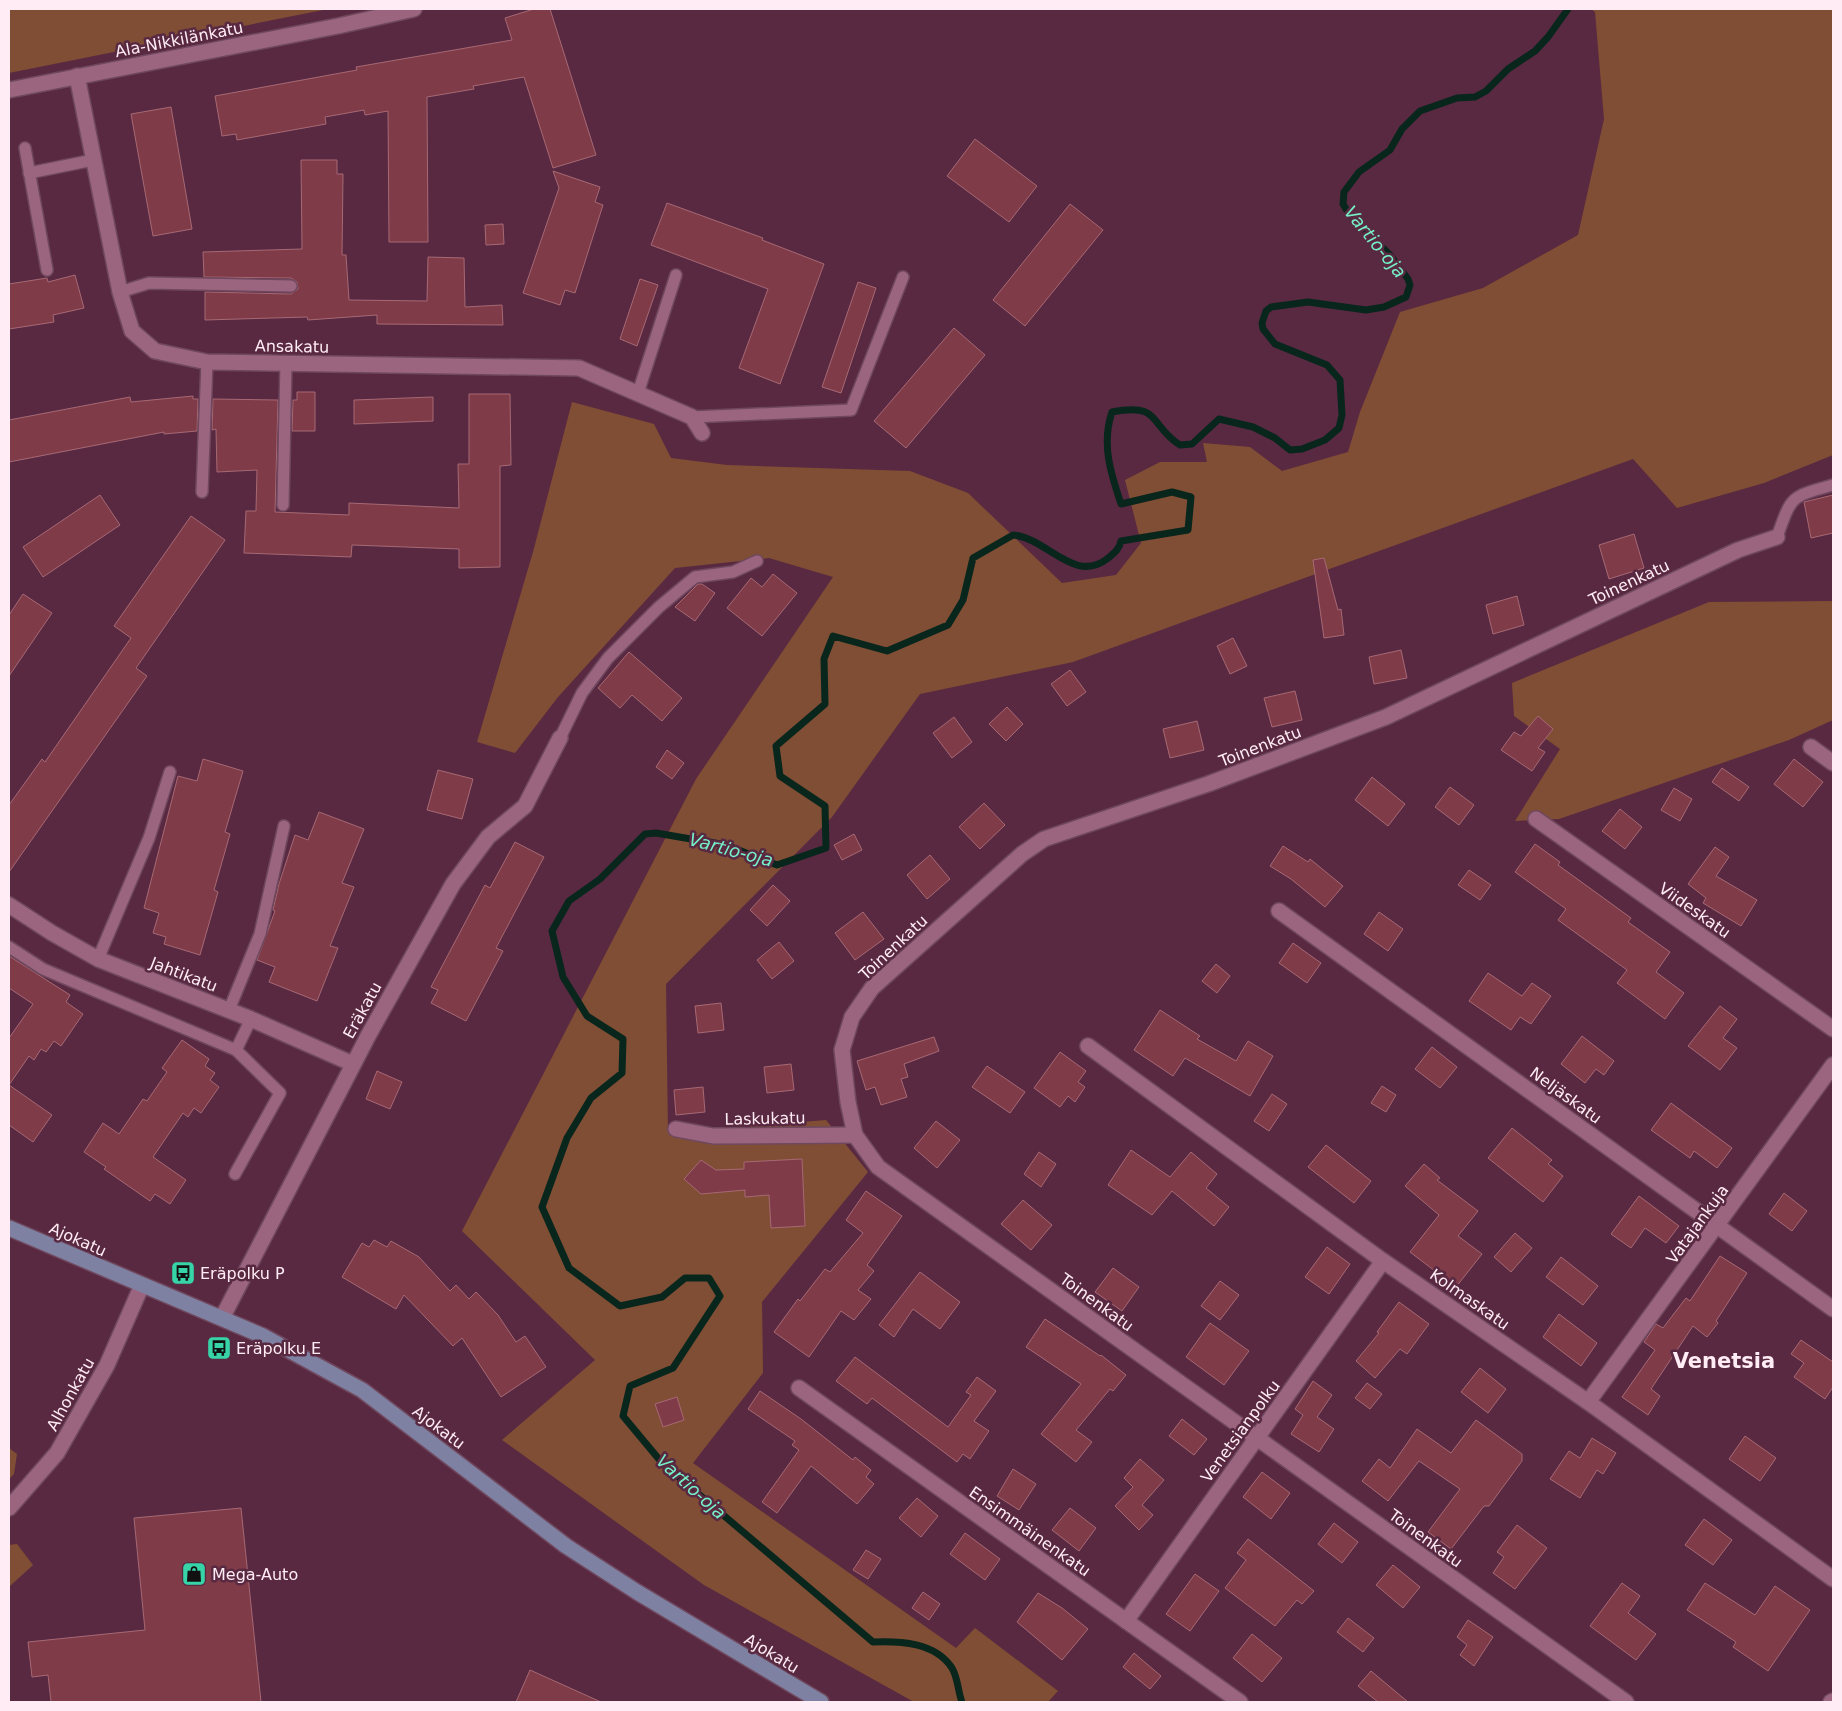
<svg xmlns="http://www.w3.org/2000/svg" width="1842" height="1711" font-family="'DejaVu Sans',sans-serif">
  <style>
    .green { fill: #804e34 }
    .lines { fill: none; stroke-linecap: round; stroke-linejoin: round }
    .stream { stroke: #09261d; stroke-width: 7 }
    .building { fill: #803b49; stroke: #a66974 }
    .lane-casing { stroke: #6f485e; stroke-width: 14 }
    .street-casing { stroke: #6f485e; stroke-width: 18 }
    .secondary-casing { stroke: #6f485e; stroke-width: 18 }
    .lane { stroke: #9b6580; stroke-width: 11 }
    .street { stroke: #9b6580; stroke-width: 15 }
    .secondary { stroke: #7f81a3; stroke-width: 15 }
    .labels { text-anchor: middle; stroke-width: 5; stroke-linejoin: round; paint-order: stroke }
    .street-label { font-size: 16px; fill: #ffecf4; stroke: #592942 }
    .poi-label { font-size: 16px; fill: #ffecf4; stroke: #592942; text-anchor: start }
    .water-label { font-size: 18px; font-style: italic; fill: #76f1c7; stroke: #592942 }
    .district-label { font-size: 21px; font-weight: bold; fill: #ffecf4; stroke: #592942 }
  </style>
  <rect width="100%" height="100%" fill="#592942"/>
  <g class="green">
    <polygon points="9,9 328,9 9,73"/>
    <polygon points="1591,9 1833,9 1833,455 1764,483 1677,508 1633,459 1073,662 920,694 832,817 666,984 668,1133 826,1120 868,1172 762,1302 763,1373 693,1463 956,1648 975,1628 1058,1691 1048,1702 914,1702 704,1585 502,1440 595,1360 462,1231 696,779 833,577 769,558 675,568 558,697 515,753 477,742 533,552 572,402 654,424 671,458 727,465 910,471 968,493 1062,583 1116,575 1141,543 1125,480 1160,462 1207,462 1203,443 1250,447 1282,471 1348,452 1360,412 1400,312 1483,288 1578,235 1604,119 1595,12"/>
    <polygon points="1833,601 1833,720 1789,740 1559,819 1515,821 1560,749 1514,716 1512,683 1709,602"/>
    <polygon points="9,1448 17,1454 14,1474 9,1479"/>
    <polygon points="17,1544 33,1565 9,1587 9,1545"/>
  </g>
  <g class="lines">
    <path class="stream" d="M962 1702C958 1692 958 1678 952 1668 935 1642 900 1641 873 1642L663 1464 623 1416 630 1386 673 1368 720 1296 709 1278H685L662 1297 620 1306 569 1268 542 1207 567 1138 591 1098 622 1073 623 1039 587 1016 563 977 552 931 569 901 600 879 645 834 656 833 726 845 777 865 826 848 825 806 780 776 776 746 825 704 824 659 833 636 887 651 948 625 963 600 973 558 1013 535C1047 538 1074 584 1107 559 1114 553 1119 550 1121 541L1188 530 1191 497 1172 492 1121 504C1111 474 1101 444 1112 412 1161 402 1149 425 1180 445L1192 444 1219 419 1253 427 1275 438 1290 450 1302 449 1325 440 1339 428 1342 415 1340 380 1327 365 1275 344 1263 329 1262 323 1266 311 1271 307 1308 302 1366 310 1384 307 1406 297 1410 285 1408 279 1390 255 1349 214 1343 204 1344 192 1359 172 1390 150 1402 129 1420 111 1457 98 1475 97 1486 91 1508 69 1535 51 1548 37 1568 9"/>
  </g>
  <g class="building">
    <polygon points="534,9 550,9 596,155 553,168 524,77 473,86 474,89 427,97 428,242 389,242 388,111 365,115 364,110 325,117 326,124 237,140 236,134 222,136 215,96 357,70 356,67 512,40 505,18"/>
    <polygon points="171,107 192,229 153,236 131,114"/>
    <polygon points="975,139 1037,186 1009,222 947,176"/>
    <polygon points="301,160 337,160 337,174 343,174 342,255 346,255 349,300 427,301 428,257 464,258 465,307 502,305 503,325 377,324 377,315 308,320 307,317 205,320 205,292 291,294 298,289 297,282 291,278 204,277 203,252 302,249"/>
    <polygon points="553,171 600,187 595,202 603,205 575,293 565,290 560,305 523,293 559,188"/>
    <polygon points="667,203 763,238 762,240 824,264 780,384 739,368 768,289 651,245"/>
    <polygon points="1070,204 1103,230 1025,326 993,300"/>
    <polygon points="503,224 504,244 486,245 485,225"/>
    <polygon points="75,275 84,308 53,315 54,322 9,329 9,284 47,278 48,282"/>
    <polygon points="640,279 658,285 637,346 620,339"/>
    <polygon points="858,282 876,288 841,393 822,387"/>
    <polygon points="954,328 985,355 906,448 874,421"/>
    <polygon points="297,392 315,392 315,431 292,431 293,400 297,400"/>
    <polygon points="469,394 510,394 511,465 500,466 500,567 459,568 459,549 352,545 351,557 244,553 246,511 256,511 257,470 217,472 216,429 212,430 213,399 278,400 275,512 349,515 349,503 459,508 458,464 469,464"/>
    <polygon points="193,396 193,399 198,399 197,431 164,434 164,432 9,462 9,420 130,397 131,402"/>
    <polygon points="433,397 433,421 354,424 354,400"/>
    <polygon points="100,495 120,525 43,577 23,547"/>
    <polygon points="1833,495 1833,533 1811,538 1804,502"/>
    <polygon points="191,516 225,540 136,668 147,676 9,872 9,805 42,759 45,762 131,638 114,626"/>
    <polygon points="1634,534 1644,568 1609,579 1599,545"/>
    <polygon points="1324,558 1338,610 1341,609 1344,635 1324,638 1313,560"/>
    <polygon points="773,574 797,593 762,636 727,608 751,578 762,587"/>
    <polygon points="698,584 702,584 715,593 695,621 675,607"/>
    <polygon points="23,594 52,613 9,676 9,615"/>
    <polygon points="1517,596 1524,625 1493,634 1486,605"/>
    <polygon points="1233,638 1247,666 1230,674 1217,646"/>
    <polygon points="1401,650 1407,678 1374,684 1369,657"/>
    <polygon points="629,652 682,698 662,721 632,695 620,708 598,688"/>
    <polygon points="1070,670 1086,692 1067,706 1051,684"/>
    <polygon points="1295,691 1302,720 1272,727 1264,698"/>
    <polygon points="1007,707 1023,724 1006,741 989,724"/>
    <polygon points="1538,716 1553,729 1538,748 1545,752 1532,771 1501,750 1514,732 1521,736"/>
    <polygon points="954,717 972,742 952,758 933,733"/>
    <polygon points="1197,721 1204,750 1170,758 1163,729"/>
    <polygon points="667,750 684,763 672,779 656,767"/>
    <polygon points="203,759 243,771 225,832 230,834 214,890 218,892 200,955 164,944 166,937 153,933 159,913 144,908 178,776 197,781"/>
    <polygon points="1794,759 1823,782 1803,807 1774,784"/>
    <polygon points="1722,768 1749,787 1739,801 1712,782"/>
    <polygon points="438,770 473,779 462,819 427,810"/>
    <polygon points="1372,777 1405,804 1388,826 1355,800"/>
    <polygon points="1450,787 1474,805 1459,825 1435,807"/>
    <polygon points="1674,788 1692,799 1680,821 1661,810"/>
    <polygon points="984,803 1005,825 980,849 959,827"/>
    <polygon points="1620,809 1642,827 1625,849 1602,831"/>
    <polygon points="319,812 364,829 342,883 354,887 330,946 338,948 317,1001 269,982 275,967 257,960 275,911 273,910 279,884 295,835 308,840"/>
    <polygon points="854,834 862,850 842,860 834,845"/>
    <polygon points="515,842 544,857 496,948 503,951 466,1021 431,1003 438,990 431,987 485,885 490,888"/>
    <polygon points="1535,844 1560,862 1558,865 1631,918 1628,922 1670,952 1656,972 1684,993 1665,1019 1617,983 1627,970 1558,920 1566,909 1515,872"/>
    <polygon points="1283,846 1308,862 1310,859 1343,886 1325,907 1291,879 1270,866"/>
    <polygon points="1715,847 1729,857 1716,876 1757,900 1741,926 1703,903 1706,898 1688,884"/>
    <polygon points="930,855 950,879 927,899 907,875"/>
    <polygon points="1469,870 1491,885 1480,900 1458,885"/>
    <polygon points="773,885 790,901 767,926 750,910"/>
    <polygon points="863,912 884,939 855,960 835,933"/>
    <polygon points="1379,912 1403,929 1388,951 1364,934"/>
    <polygon points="779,942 794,961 772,979 757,960"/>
    <polygon points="1293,943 1321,963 1307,983 1279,963"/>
    <polygon points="9,956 70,995 66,1002 83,1014 61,1046 54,1041 46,1052 41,1049 34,1060 29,1056 9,1085 52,1115 33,1142 9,1125 9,1038 33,1004 9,988"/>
    <polygon points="1216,964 1230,976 1217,993 1202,981"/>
    <polygon points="1488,973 1522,996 1532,983 1551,996 1531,1024 1520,1017 1511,1030 1469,1001"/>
    <polygon points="721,1003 724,1030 698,1033 695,1006"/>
    <polygon points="1720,1006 1737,1019 1723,1038 1737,1048 1720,1070 1688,1046"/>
    <polygon points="1160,1010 1200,1036 1197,1039 1236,1061 1248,1041 1273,1056 1250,1096 1185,1058 1173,1076 1134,1050"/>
    <polygon points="1582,1036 1614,1061 1604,1075 1596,1069 1585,1083 1561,1064"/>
    <polygon points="934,1037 939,1051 904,1064 908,1077 901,1079 907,1097 881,1105 875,1087 866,1090 857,1061"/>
    <polygon points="182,1040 209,1059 205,1066 215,1073 210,1080 219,1087 201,1113 194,1108 188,1117 183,1113 153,1157 186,1180 170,1204 155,1194 150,1201 104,1169 106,1167 84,1152 103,1123 119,1134 143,1099 147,1101 167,1072 162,1068"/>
    <polygon points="1432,1047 1457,1067 1440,1088 1415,1069"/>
    <polygon points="1060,1052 1086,1071 1078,1082 1085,1087 1075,1102 1068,1096 1060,1107 1034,1088"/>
    <polygon points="791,1064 794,1090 767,1093 764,1067"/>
    <polygon points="987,1066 1025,1092 1010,1113 972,1087"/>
    <polygon points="377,1071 402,1082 390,1109 366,1099"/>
    <polygon points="1382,1086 1396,1095 1386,1112 1371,1103"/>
    <polygon points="703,1087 705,1112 676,1115 674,1090"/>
    <polygon points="1272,1094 1287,1104 1269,1131 1254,1121"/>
    <polygon points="1671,1103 1732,1148 1717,1168 1694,1151 1690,1158 1651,1130"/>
    <polygon points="936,1121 960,1140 937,1168 914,1148"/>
    <polygon points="1512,1128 1552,1160 1548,1164 1563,1176 1543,1202 1488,1158"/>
    <polygon points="1326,1145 1371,1181 1354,1203 1308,1167"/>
    <polygon points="1131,1150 1170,1177 1191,1152 1217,1174 1206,1188 1229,1207 1214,1226 1172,1191 1152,1215 1108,1185"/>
    <polygon points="1039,1152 1056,1164 1041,1187 1024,1174"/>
    <polygon points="802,1159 805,1226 771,1228 769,1195 745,1197 745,1190 701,1194 684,1179 701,1160 716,1170 744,1169 744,1162"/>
    <polygon points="1424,1164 1440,1178 1437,1180 1478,1211 1458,1236 1482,1254 1456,1287 1410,1252 1439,1215 1405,1186"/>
    <polygon points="866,1191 902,1216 867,1265 874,1271 858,1290 871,1299 854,1320 841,1311 809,1357 774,1332 798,1299 800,1301 825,1269 830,1272 863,1233 846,1220"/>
    <polygon points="1784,1193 1807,1211 1792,1231 1769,1214"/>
    <polygon points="1639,1196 1679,1226 1666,1243 1645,1228 1631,1248 1611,1234"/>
    <polygon points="1023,1200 1052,1225 1031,1250 1001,1224"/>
    <polygon points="1515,1233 1532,1248 1511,1272 1494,1257"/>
    <polygon points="374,1240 387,1247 391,1241 419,1257 450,1291 456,1285 469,1299 476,1292 498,1315 516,1342 525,1336 546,1367 501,1397 462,1338 453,1346 404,1295 396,1309 342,1277 362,1243 369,1247"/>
    <polygon points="1327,1247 1350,1264 1329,1294 1305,1277"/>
    <polygon points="1720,1256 1747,1273 1716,1321 1718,1323 1707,1337 1693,1326 1651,1389 1660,1396 1648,1415 1622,1397 1655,1350 1644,1342 1656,1324 1663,1328 1686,1298 1690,1301"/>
    <polygon points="1561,1257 1598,1286 1583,1305 1546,1277"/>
    <polygon points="1113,1268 1139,1287 1122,1311 1095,1292"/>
    <polygon points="920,1272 960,1302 940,1329 913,1309 894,1337 879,1325"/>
    <polygon points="1220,1281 1239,1295 1220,1320 1201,1306"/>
    <polygon points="1399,1302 1429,1324 1407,1354 1400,1349 1375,1378 1356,1361 1379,1333 1377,1332"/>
    <polygon points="1559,1314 1597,1343 1581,1366 1543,1337"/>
    <polygon points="1045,1319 1100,1356 1101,1355 1126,1375 1113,1391 1110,1389 1076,1430 1092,1442 1076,1462 1041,1434 1081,1384 1026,1347"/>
    <polygon points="1210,1323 1249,1351 1224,1385 1186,1357"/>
    <polygon points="1801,1340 1833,1362 1833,1387 1825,1399 1794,1377 1804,1363 1791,1354"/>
    <polygon points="855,1357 948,1427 971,1395 966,1392 977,1377 996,1391 974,1421 989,1431 970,1459 963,1454 957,1462 872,1398 867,1404 836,1381"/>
    <polygon points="1480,1368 1506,1389 1488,1413 1461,1392"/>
    <polygon points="1313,1381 1332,1395 1317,1417 1334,1429 1319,1452 1291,1434 1303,1415 1295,1409"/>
    <polygon points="1367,1383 1382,1394 1370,1409 1355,1398"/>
    <polygon points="760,1391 801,1419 853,1460 855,1457 871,1470 866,1477 874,1484 857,1504 811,1466 777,1513 762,1502 799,1450 792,1445 795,1441 748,1409"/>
    <polygon points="677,1397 684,1420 663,1427 655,1404"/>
    <polygon points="1182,1419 1207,1439 1194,1455 1169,1436"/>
    <polygon points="1476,1420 1522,1454 1522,1461 1489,1506 1484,1506 1451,1549 1428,1532 1460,1489 1419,1461 1388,1501 1362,1481 1379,1459 1390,1468 1417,1429 1451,1453"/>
    <polygon points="1745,1436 1776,1458 1760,1481 1729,1459"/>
    <polygon points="1592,1438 1616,1453 1603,1474 1597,1470 1580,1498 1550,1479 1569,1451 1580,1458"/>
    <polygon points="1140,1459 1164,1480 1142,1505 1153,1515 1139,1530 1115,1506 1133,1487 1124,1478"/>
    <polygon points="1013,1469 1036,1484 1019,1510 997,1496"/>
    <polygon points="1262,1472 1290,1493 1271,1519 1243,1497"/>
    <polygon points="917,1498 938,1516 921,1537 899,1518"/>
    <polygon points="241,1508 261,1702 51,1702 48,1675 32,1677 28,1642 145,1630 134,1518"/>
    <polygon points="1070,1508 1096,1528 1079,1551 1052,1530"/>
    <polygon points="1704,1519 1732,1540 1713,1565 1685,1545"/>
    <polygon points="1334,1523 1358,1542 1342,1563 1318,1544"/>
    <polygon points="1517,1525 1547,1548 1515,1589 1493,1573 1504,1557 1497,1552"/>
    <polygon points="965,1533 1000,1559 985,1580 950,1554"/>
    <polygon points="1248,1539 1314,1591 1302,1604 1297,1600 1275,1626 1225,1588 1246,1560 1237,1553"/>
    <polygon points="866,1550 881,1559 868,1579 853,1570"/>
    <polygon points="1393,1565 1420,1587 1403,1608 1376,1585"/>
    <polygon points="1195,1574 1219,1591 1190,1631 1166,1614"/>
    <polygon points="1622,1583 1640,1596 1628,1613 1656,1634 1636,1660 1590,1626"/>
    <polygon points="1705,1583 1755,1615 1775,1586 1810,1610 1768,1671 1733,1647 1736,1642 1687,1610"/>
    <polygon points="923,1592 940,1604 929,1620 912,1608"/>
    <polygon points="1038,1593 1062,1608 1088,1629 1062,1660 1017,1622"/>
    <polygon points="1348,1618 1374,1638 1363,1652 1337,1632"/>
    <polygon points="1468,1620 1493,1637 1474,1666 1460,1655 1467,1645 1457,1637"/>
    <polygon points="1252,1634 1282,1658 1262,1682 1233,1658"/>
    <polygon points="1134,1653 1161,1676 1150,1689 1123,1667"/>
    <polygon points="530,1670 601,1702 516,1702"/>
    <polygon points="1371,1671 1408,1702 1378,1702 1358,1686"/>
  </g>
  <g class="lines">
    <defs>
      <g id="lane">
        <polyline points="25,148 47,270"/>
        <polyline points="29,173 93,160"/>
        <polyline points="120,292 149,283 291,286"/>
        <polyline points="638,393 676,275"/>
        <polyline points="692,417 851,410 903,277"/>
        <polyline points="202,492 207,362"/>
        <polyline points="283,505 286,363"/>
        <path d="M1777 537C1792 495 1790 497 1833 485"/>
        <polyline points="560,738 582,693 608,658 659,607 695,577 733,572 757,561"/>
        <polyline points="9,947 43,969 236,1050 280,1093 235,1174"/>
        <polyline points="98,959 149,838 170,772"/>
        <polyline points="229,1010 260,934 284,826"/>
        <polyline points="236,1050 251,1019"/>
      </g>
      <g id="street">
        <polyline points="77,76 120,292 132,331 155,351 207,362 579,368 692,417 702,433"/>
        <polyline points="9,90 338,26 414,9"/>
        <polyline points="1811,747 1833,763"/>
        <polyline points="1536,819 1833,1029"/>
        <polyline points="9,905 52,933 98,959 251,1019 353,1064"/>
        <polyline points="1279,911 1833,1309"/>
        <polyline points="1088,1046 1383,1261 1588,1402 1833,1579"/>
        <polyline points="676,1129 713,1136 855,1135"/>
        <polyline points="222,1318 368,1036 453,884 488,837 525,806 560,738"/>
        <polyline points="799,1388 1240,1702"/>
        <polyline points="1588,1402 1833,1065"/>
        <polyline points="9,1508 57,1453 107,1365 142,1285"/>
        <polyline points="1126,1621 1383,1261"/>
        <polyline points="1626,1702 878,1167 855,1135 848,1102 842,1050 852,1017 872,988 1022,854 1044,839 1208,784 1386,717 1738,550 1777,537"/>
        <polyline points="1831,1702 1833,1701"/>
      </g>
      <polyline id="secondary" points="9,1228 263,1336 362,1390 566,1546 637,1592 821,1702"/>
    </defs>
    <use href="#lane" class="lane-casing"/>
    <use href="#street" class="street-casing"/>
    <use href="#secondary" class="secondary-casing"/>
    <use href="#lane" class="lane"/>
    <use href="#street" class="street"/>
    <use href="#secondary" class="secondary"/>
  </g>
  <defs>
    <symbol id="bus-square" viewBox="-11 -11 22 22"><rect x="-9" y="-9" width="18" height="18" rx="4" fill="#36d4a7" stroke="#592942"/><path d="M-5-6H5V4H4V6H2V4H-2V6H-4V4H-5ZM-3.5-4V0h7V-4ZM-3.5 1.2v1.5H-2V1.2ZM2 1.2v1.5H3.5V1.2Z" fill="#111"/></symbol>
    <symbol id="shop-square" viewBox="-11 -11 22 22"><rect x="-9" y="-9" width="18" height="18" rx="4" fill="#36d4a7" stroke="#592942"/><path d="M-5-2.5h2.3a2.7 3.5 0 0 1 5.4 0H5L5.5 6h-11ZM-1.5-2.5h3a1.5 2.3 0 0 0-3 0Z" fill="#111"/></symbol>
  </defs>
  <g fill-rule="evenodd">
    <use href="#bus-square" x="169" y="1259" width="28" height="28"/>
    <use href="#bus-square" x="205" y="1334" width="28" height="28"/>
    <use href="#shop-square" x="180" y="1560" width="28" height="28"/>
  </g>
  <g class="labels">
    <g class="street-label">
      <text transform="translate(179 39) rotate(-11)" y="6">Ala-Nikkilänkatu</text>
      <text transform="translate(292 346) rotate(1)" y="6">Ansakatu</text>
      <text transform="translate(1629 582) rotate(-25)" y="6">Toinenkatu</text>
      <text transform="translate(1260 746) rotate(-21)" y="6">Toinenkatu</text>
      <text transform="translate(1695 910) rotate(35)" y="6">Viideskatu</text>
      <text transform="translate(893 947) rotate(-43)" y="6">Toinenkatu</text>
      <text transform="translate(184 974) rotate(21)" y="6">Jahtikatu</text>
      <text transform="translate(362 1010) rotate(-61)" y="6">Eräkatu</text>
      <text transform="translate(1566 1095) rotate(36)" y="6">Neljäskatu</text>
      <text transform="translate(765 1118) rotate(-1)" y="6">Laskukatu</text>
      <text transform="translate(1697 1224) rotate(-54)" y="6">Vatajankuja</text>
      <text transform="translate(78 1239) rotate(24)" y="6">Ajokatu</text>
      <text transform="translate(1470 1299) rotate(35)" y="6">Kolmaskatu</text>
      <text transform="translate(1097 1302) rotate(36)" y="6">Toinenkatu</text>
      <text transform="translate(70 1394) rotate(-61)" y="6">Alhonkatu</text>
      <text transform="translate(439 1427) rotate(37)" y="6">Ajokatu</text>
      <text transform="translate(1240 1431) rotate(-54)" y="6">Venetsianpolku</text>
      <text transform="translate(1030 1531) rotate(35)" y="6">Ensimmäinenkatu</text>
      <text transform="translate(1426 1538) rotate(36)" y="6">Toinenkatu</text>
      <text transform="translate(772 1653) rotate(31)" y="6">Ajokatu</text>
    </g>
    <g class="poi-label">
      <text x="200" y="1279">Eräpolku P</text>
      <text x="236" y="1354">Eräpolku E</text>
      <text x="212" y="1580">Mega-Auto</text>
    </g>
    <g class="water-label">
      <text transform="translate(1375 242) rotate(51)" y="6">Vartio-oja</text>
      <text transform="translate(731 850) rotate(15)" y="6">Vartio-oja</text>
      <text transform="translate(691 1487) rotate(42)" y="6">Vartio-oja</text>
    </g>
    <g class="district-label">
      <text x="1724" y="1368">Venetsia</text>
    </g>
  </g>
  <rect width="1842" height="1711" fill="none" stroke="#ffecf4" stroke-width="20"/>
</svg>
